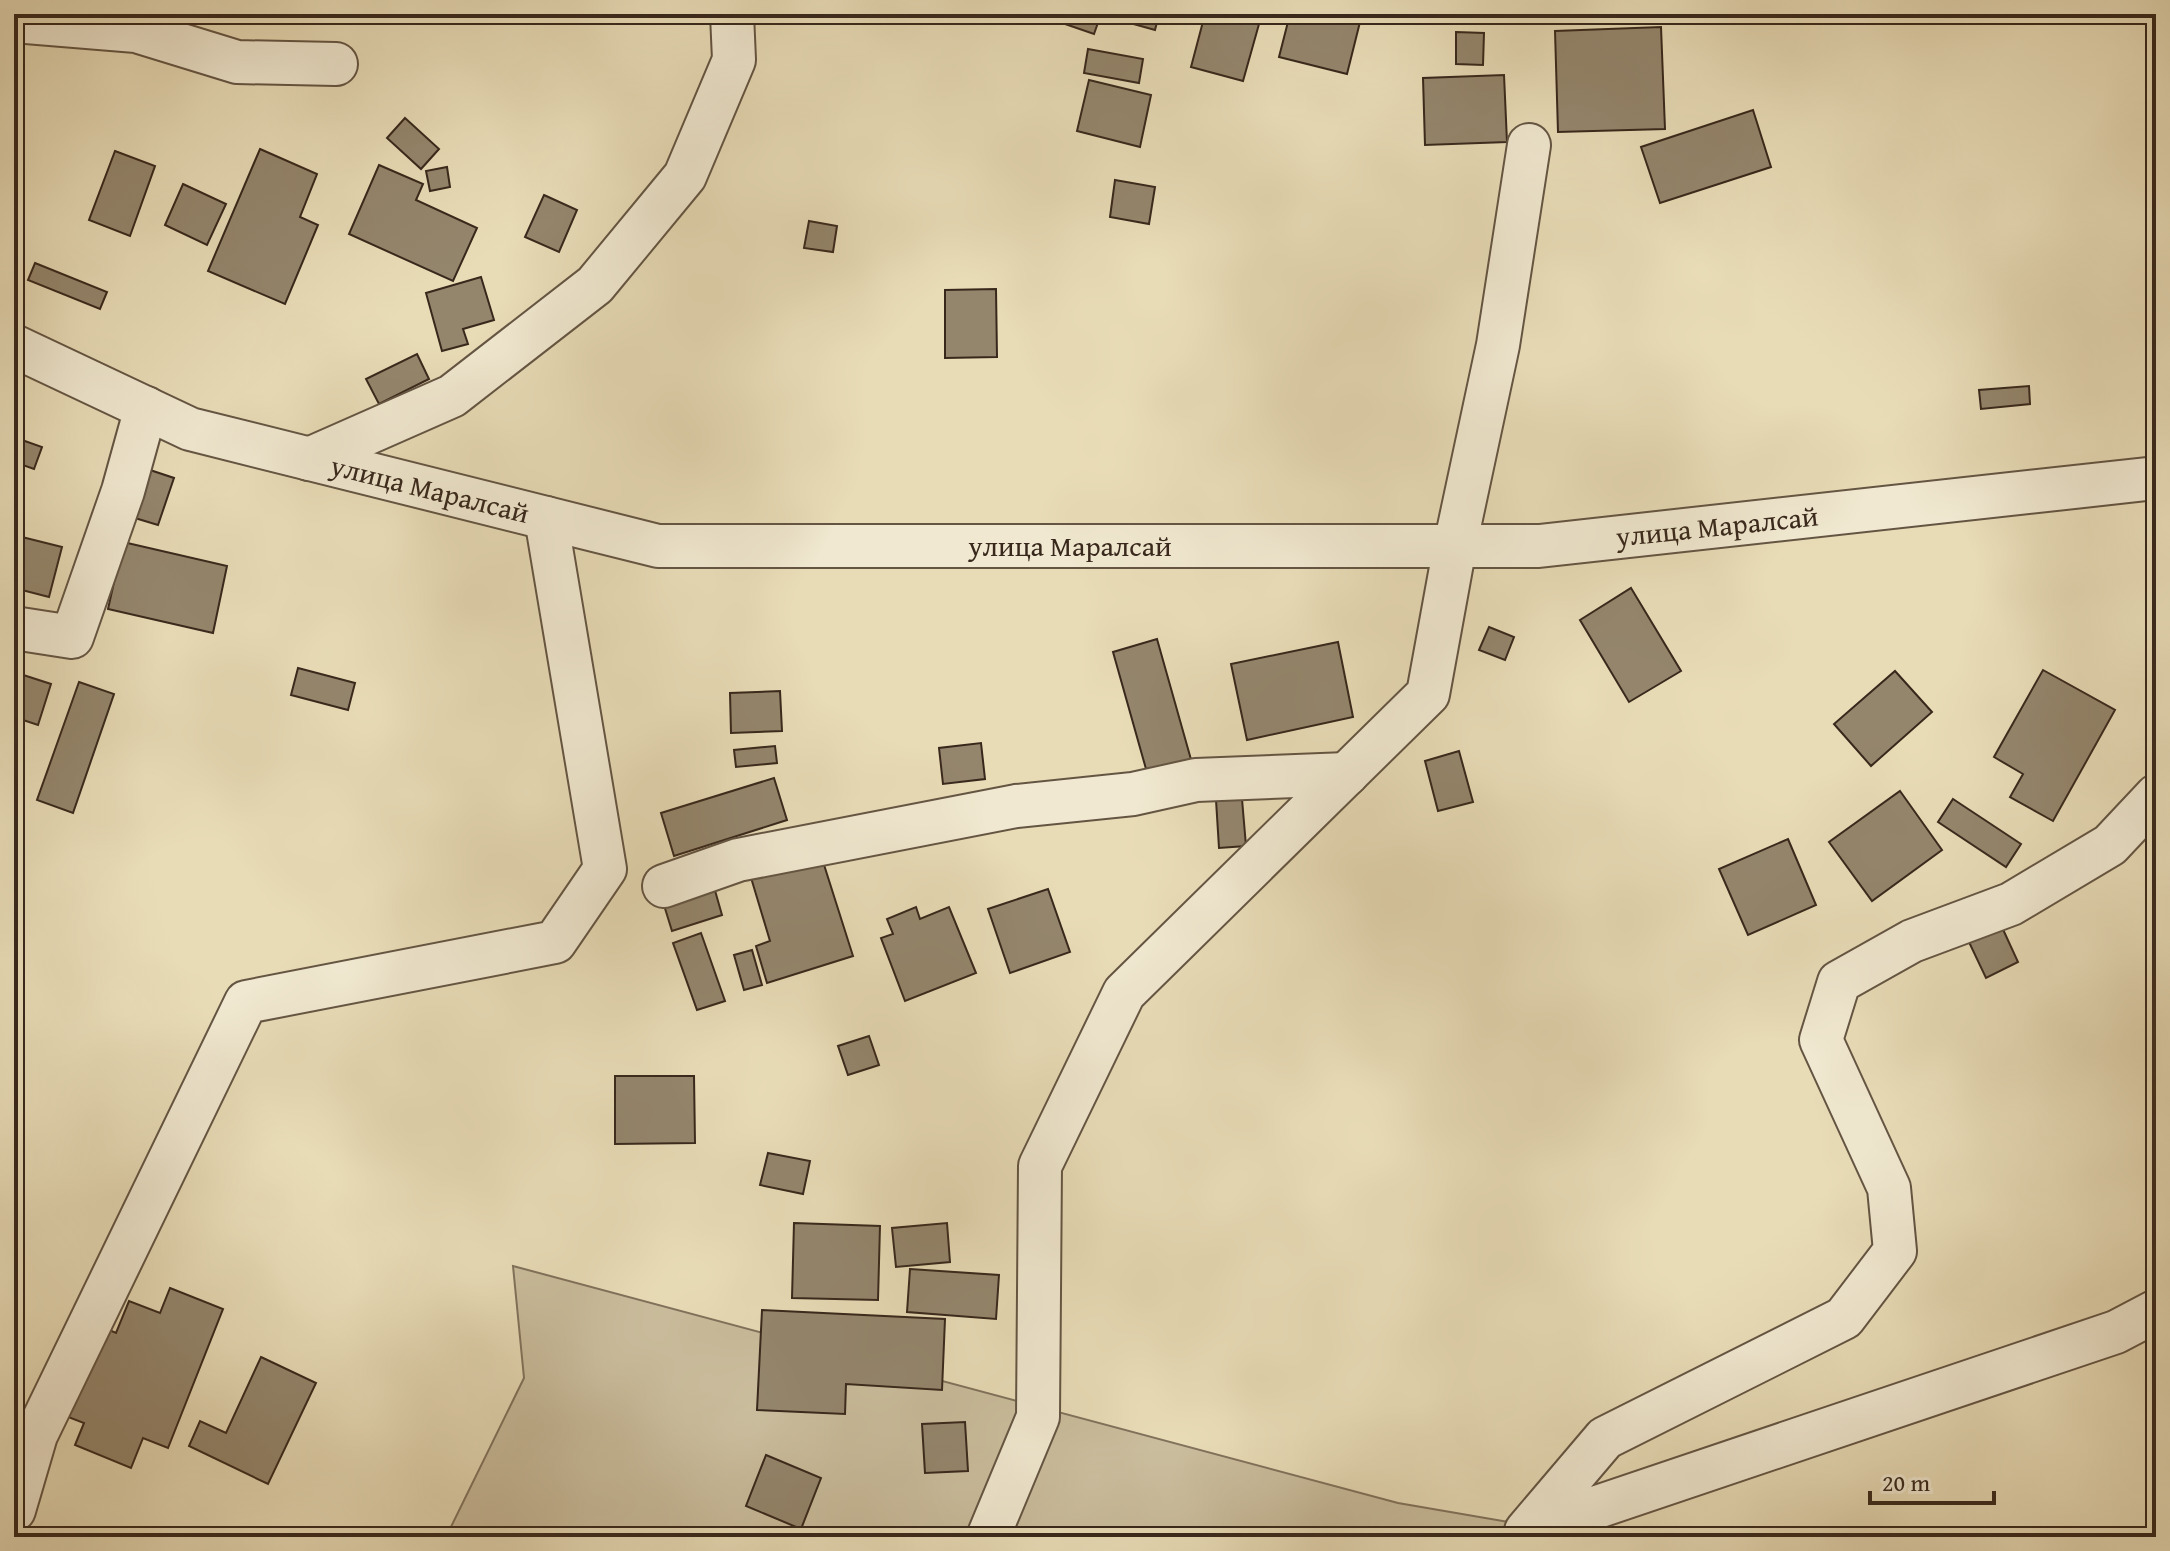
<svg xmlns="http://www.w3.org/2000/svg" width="2170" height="1551" font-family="'Gentium Book Plus',serif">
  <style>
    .green { fill: #cabd9d; stroke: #81725c; stroke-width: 2 }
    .building { fill: #94866d; stroke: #38281c; stroke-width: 2 }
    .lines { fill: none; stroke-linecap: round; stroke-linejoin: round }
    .minor-casing { stroke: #645543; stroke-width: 46 }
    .minor { stroke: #f0e8d0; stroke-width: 42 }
    .labels { text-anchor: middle; stroke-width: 6; stroke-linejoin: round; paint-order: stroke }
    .street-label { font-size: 28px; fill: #38281c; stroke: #f0e8d0 }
  </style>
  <rect width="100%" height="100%" fill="#e8dcb7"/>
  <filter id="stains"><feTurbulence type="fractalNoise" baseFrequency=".0025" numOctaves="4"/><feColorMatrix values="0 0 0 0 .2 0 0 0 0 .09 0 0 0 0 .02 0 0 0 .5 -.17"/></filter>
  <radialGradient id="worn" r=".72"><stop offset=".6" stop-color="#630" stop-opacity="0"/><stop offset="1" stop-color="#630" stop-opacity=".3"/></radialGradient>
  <polygon class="green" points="513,1266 1398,1503 1596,1537 446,1537 524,1378"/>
  <g class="building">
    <polygon points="1036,14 1101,14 1094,34"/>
    <polygon points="1133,14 1159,14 1155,30 1130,23"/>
    <polygon points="1205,14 1250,14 1261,17 1243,81 1191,67"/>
    <polygon points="1290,14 1362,14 1347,74 1279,57"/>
    <polygon points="1661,27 1665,129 1558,132 1555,31"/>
    <polygon points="1456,32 1484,33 1483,65 1456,64"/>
    <polygon points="1088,49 1143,59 1139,83 1084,73"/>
    <polygon points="1504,75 1507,142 1425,145 1423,78"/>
    <polygon points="1089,80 1151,95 1140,147 1077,131"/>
    <polygon points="1753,110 1771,167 1660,203 1641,147"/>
    <polygon points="405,118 439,149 421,169 387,138"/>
    <polygon points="260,149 317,174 300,217 318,225 285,304 208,271"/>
    <polygon points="115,151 155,166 130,236 89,220"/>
    <polygon points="379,165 423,184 416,200 477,228 453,281 349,234"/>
    <polygon points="447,167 450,187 430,191 426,171"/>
    <polygon points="1115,180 1155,187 1149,224 1110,217"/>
    <polygon points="183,184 226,204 207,245 165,225"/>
    <polygon points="544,195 577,210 559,252 525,237"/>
    <polygon points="809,221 837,226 833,252 804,248"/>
    <polygon points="35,263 107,292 100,309 28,280"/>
    <polygon points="481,277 494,320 463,329 468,344 442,351 426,293"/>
    <polygon points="996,289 997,357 945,358 945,290"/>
    <polygon points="2156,315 2156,423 2153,423 2148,316"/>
    <polygon points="417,354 429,379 379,404 366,379"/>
    <polygon points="2029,386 2030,404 1981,409 1979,390"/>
    <polygon points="22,440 42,447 34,469 14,462"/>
    <polygon points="141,467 174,478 158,525 125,515"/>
    <polygon points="14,535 62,547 49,597 14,588"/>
    <polygon points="123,542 227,566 213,633 108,609"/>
    <polygon points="1631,588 1681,671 1629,702 1580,620"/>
    <polygon points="1489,627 1514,637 1505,660 1479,650"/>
    <polygon points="1157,639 1192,763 1148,776 1113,652"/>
    <polygon points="1338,642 1353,717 1247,740 1231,664"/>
    <polygon points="298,668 355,683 348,710 291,695"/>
    <polygon points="2043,670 2115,710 2053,821 2010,797 2023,774 1994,757"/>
    <polygon points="1895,671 1932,712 1871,766 1834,724"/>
    <polygon points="14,672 51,684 38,725 14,717"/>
    <polygon points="79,682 114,694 73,813 37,800"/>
    <polygon points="780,691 782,731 731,733 730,693"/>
    <polygon points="981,743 985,779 943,784 939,748"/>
    <polygon points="775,746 777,763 736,767 734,750"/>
    <polygon points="1459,751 1473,802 1438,811 1425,761"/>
    <polygon points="774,778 787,820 674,856 661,813"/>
    <polygon points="1900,791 1942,850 1872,901 1829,842"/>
    <polygon points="1242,799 1246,846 1219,848 1216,800"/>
    <polygon points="1953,799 2021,844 2006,867 1938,822"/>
    <polygon points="1788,839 1816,905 1748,935 1719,869"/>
    <polygon points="819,849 853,956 767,983 756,946 770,941 749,871"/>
    <polygon points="714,887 722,915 672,931 663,902"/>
    <polygon points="1048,889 1070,952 1010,973 988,909"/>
    <polygon points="916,907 920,919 949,907 976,973 905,1001 881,938 893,934 887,919"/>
    <polygon points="2001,925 2018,962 1986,978 1968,940"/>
    <polygon points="701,933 725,1001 697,1010 673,943"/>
    <polygon points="752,950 762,985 744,990 734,955"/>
    <polygon points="869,1036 879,1065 848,1075 838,1046"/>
    <polygon points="615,1076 694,1076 695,1143 615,1144"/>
    <polygon points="768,1153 810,1161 803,1194 760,1185"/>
    <polygon points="794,1223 880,1226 878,1300 792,1298"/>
    <polygon points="947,1223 950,1262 896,1267 892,1228"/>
    <polygon points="910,1269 999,1275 996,1319 907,1312"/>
    <polygon points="170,1288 223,1309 168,1448 143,1438 131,1468 75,1445 84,1423 63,1415 98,1325 116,1333 129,1301 160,1313"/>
    <polygon points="762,1310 945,1319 942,1390 846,1384 845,1414 757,1410"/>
    <polygon points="261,1357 316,1383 268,1484 189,1446 200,1421 226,1433"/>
    <polygon points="965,1422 968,1471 925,1473 922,1424"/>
    <polygon points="766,1455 821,1478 801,1529 746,1506"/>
  </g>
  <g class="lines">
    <defs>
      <g id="minor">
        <polyline points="14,21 136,31 237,62 336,64"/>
        <polyline points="14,346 190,429 658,546 1539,546 2156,478"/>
        <polyline points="309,459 452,396 595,285 685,176 734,60 732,14"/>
        <polyline points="14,628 72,637 123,491 146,408"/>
        <polyline points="2156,796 2110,845 2011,904 1912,941 1839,982 1821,1040 1889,1188 1895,1251 1844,1318 1605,1438 1526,1531 2116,1332 2156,1311"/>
        <polyline points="664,886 738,860 1016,806 1133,794 1196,780 1347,774"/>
        <polyline points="14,1510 36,1435 246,1002 555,942 605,869 546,518"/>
        <polyline points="988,1537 1038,1417 1040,1166 1124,993 1428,694 1455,546 1498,345 1529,145"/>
      </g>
    </defs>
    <use href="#minor" class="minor-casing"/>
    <use href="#minor" class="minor"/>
  </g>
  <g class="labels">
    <g class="street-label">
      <text transform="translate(430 489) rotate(14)" y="10">улица Маралсай</text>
      <text transform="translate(1717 526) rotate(-6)" y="10">улица Маралсай</text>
      <text x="1070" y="556">улица Маралсай</text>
    </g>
  </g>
  <rect width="2170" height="1551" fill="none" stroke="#e8dcb7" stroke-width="48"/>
  <rect x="16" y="16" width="2138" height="1519" fill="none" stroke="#38281c" stroke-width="4"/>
  <rect x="24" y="24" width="2122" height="1503" fill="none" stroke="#38281c" stroke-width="2"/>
  <path d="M1870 1491v12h124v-12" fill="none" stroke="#38281c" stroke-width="4"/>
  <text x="1882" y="1491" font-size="24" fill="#38281c" stroke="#f0e8d0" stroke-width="6" paint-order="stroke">20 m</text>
  <rect width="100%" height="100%" filter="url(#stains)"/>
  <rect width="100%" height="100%" fill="url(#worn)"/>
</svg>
